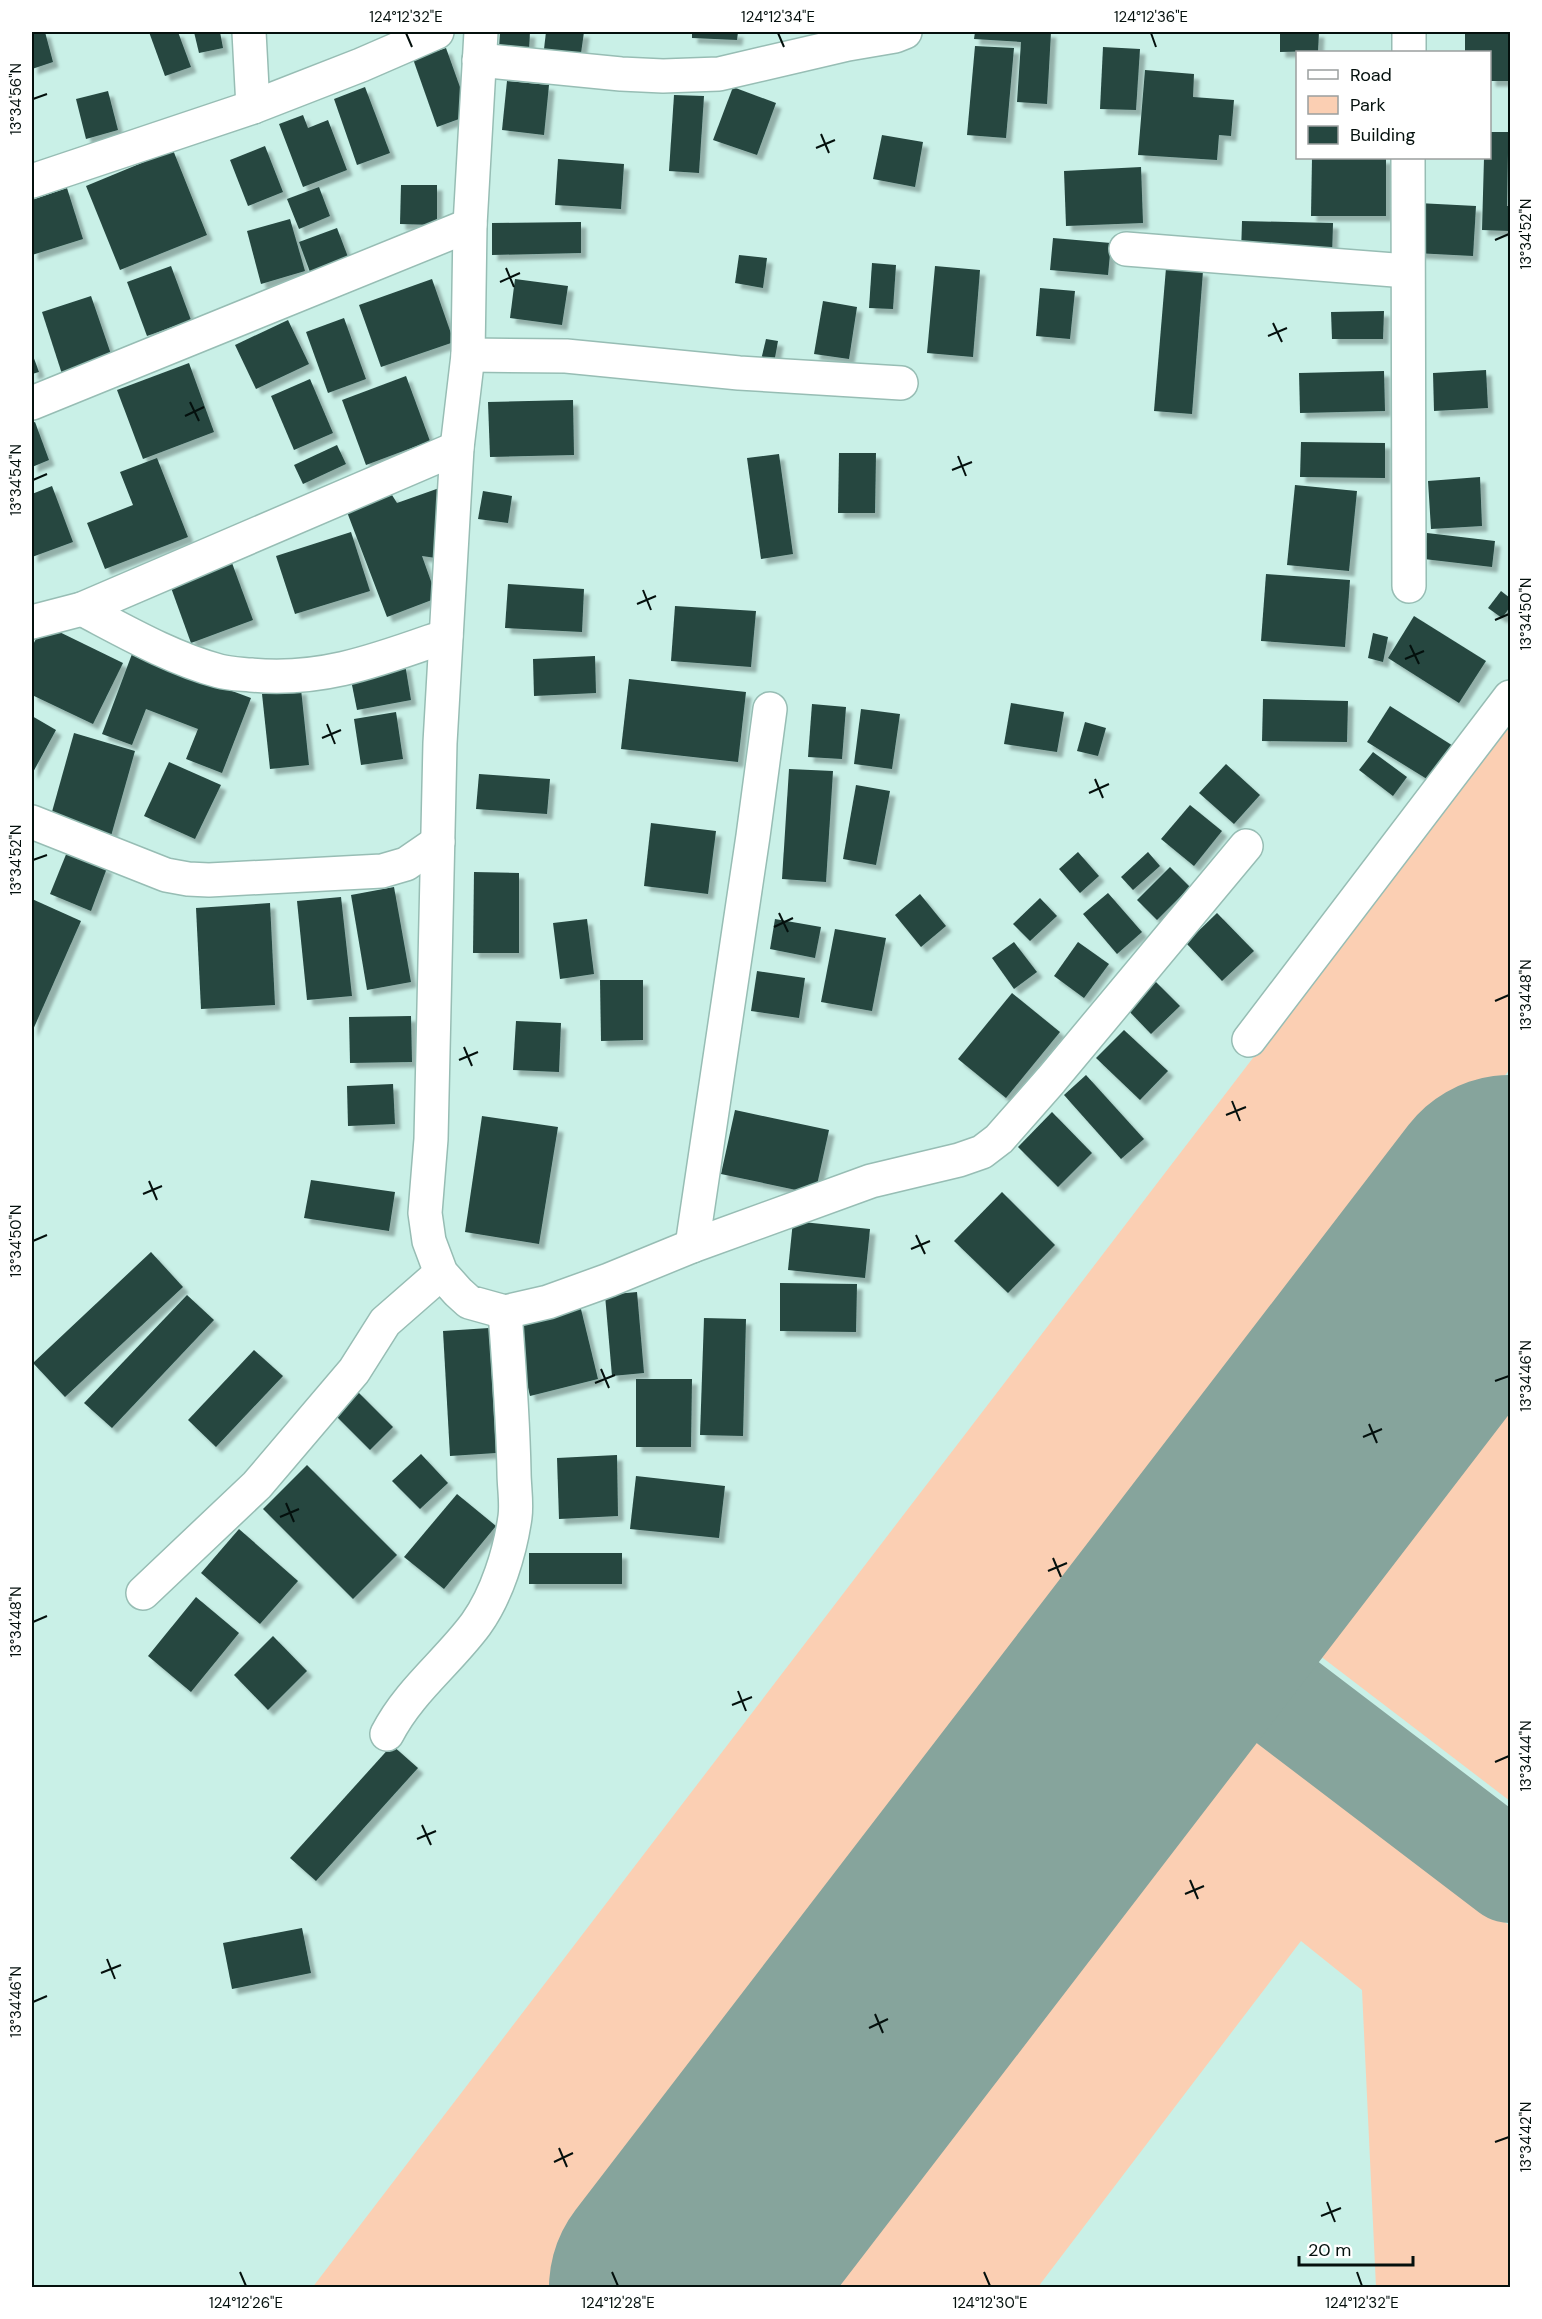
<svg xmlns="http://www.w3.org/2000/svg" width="1542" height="2319" font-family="'DM Sans',sans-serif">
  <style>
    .green { fill: #fbcfb3 }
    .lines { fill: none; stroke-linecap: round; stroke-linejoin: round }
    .taxiway { stroke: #86a49c; stroke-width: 102 }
    .runway { stroke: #86a49c; stroke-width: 256 }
    .building { fill: #254740; filter: url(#shadow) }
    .minor-casing { stroke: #97bdb4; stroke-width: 36 }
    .minor { stroke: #fff; stroke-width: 33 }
    .ticks { fill: none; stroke: #04100d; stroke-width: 2 }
    .neatline { fill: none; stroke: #04100d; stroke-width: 2 }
    .ticks-label { font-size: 15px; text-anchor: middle; fill: #04100d }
  </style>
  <defs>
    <filter id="shadow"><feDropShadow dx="5.5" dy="5.5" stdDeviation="1.5" flood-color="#0004"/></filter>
  </defs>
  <rect width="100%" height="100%" fill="#c9f0e7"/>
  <g class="green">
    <polygon points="1510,722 1510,1069 564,2287 312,2288"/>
    <polygon points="1510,1339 1510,1801 1285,1629"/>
    <polygon points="1221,1708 1510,1926 1510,2287 1376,2287 1362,1990 1301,1941 1038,2287 780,2287"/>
  </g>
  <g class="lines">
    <polyline class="taxiway" points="1186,1625 1510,1872"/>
    <polyline class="runway" points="677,2288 1510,1203"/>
  </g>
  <g class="building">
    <polygon points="32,32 45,32 53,62 32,69"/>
    <polygon points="149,32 178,32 191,67 165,76"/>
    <polygon points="194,32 220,32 223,48 199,53"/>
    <polygon points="500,32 530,32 529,50 499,48"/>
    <polygon points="546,32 584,32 581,53 544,49"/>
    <polygon points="692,32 738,32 737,40 692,38"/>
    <polygon points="975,32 1051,32 1047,104 1017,102 1021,42 974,39"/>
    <polygon points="1280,32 1319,32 1318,51 1280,52"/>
    <polygon points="1465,32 1510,32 1510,81 1490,81 1490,52 1465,52"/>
    <polygon points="975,46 1014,48 1006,138 967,135"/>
    <polygon points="1103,47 1140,49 1136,110 1100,109"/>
    <polygon points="446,48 470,115 437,127 413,59"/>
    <polygon points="1145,70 1194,74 1193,97 1234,100 1231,136 1219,135 1217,160 1138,155"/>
    <polygon points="507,81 549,85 544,135 502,130"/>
    <polygon points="365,87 390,153 357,165 334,99"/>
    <polygon points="733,87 776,103 757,155 713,140"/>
    <polygon points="108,91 118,130 86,139 76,99"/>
    <polygon points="674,95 704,96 699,173 669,171"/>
    <polygon points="303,115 308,128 328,120 347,170 303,187 279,124"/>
    <polygon points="1490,132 1510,132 1510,153 1508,153 1507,206 1510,206 1510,231 1482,230 1484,158 1490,158"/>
    <polygon points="882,135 923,142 915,187 873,179"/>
    <polygon points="265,146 283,192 248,206 230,160"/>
    <polygon points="173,150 207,235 120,270 86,186"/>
    <polygon points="1312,158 1386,158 1386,216 1311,216"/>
    <polygon points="558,159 624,164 621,209 555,205"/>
    <polygon points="1141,167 1143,223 1066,226 1064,171"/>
    <polygon points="401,185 437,185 437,225 400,224"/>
    <polygon points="319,187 330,216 299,229 287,199"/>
    <polygon points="67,188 83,239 32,255 32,200"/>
    <polygon points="1418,203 1476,206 1473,256 1415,253"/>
    <polygon points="290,219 305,271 261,284 247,231"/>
    <polygon points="1242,221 1333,223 1332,256 1241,254"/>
    <polygon points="581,222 581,253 492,255 492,223"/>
    <polygon points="337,228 348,257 310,272 299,242"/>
    <polygon points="1053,238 1111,243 1108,275 1050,270"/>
    <polygon points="739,255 767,258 763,288 735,283"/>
    <polygon points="872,263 896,265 893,309 869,308"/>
    <polygon points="171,266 191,320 147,336 127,282"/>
    <polygon points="935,266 980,270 973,357 927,353"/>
    <polygon points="1166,268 1203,271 1192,414 1154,411"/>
    <polygon points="432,279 454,342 381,367 359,305"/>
    <polygon points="515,279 568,286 562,325 510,318"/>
    <polygon points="1040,288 1075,291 1070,339 1036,336"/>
    <polygon points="91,296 112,357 62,374 42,312"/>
    <polygon points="823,301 857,307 849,359 814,354"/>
    <polygon points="1384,311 1383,339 1332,339 1331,312"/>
    <polygon points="344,318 366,379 328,393 306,332"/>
    <polygon points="288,320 309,364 256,389 235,345"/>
    <polygon points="766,339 778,341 774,363 761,360"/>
    <polygon points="32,353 39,372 32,374"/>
    <polygon points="189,363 214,432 143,459 117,390"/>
    <polygon points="1486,370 1488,408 1434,411 1433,373"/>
    <polygon points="1384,371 1385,411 1300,413 1299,373"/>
    <polygon points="406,376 430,441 366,465 342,400"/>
    <polygon points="310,379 333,433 294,450 271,396"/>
    <polygon points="573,400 574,455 490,457 488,402"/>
    <polygon points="35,422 49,460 32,467 32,423"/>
    <polygon points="1301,442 1385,443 1385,478 1300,477"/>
    <polygon points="337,445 346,464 303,484 294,465"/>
    <polygon points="839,453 876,453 875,513 838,513"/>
    <polygon points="779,454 793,554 761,559 747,458"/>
    <polygon points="157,458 188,537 105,569 87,523 133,505 120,472"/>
    <polygon points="1480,477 1482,526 1431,529 1428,481"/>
    <polygon points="1295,485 1357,491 1349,571 1287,565"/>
    <polygon points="52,486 73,542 32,557 32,494"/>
    <polygon points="445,486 436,558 422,556 437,598 387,617 347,512 392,495 397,503"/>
    <polygon points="483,491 512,496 508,523 478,519"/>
    <polygon points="351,532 370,591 295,614 276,556"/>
    <polygon points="1427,533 1495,541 1492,567 1424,559"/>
    <polygon points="232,563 253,620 191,643 170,585"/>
    <polygon points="1266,574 1350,580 1345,647 1261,641"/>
    <polygon points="508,584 584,589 582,632 505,628"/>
    <polygon points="1501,591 1510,598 1510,607 1502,618 1488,608"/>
    <polygon points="675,606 756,611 751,667 671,661"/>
    <polygon points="1414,616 1486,661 1459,703 1388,658"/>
    <polygon points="43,624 123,663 93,724 32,695 32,647"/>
    <polygon points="1373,633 1388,637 1383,662 1368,658"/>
    <polygon points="132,654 251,698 222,773 186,759 198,729 146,709 132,745 102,734"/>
    <polygon points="595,656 596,693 534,696 533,659"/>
    <polygon points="405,664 411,700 357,710 350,675"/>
    <polygon points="629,679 746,692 738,762 621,749"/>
    <polygon points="301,689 309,765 270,769 262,694"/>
    <polygon points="1263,699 1348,701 1347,742 1262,741"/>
    <polygon points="1011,703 1064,712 1057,752 1004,744"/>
    <polygon points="812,704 846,707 842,759 808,757"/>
    <polygon points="1390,706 1458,749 1435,784 1367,742"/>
    <polygon points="861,709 900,714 892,769 854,764"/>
    <polygon points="396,712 403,759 361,765 354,719"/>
    <polygon points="32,716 56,730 32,774"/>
    <polygon points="1085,722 1106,728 1098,756 1077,751"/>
    <polygon points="74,733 135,751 111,836 50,819"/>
    <polygon points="1373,752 1407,777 1393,796 1359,770"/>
    <polygon points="169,762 221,785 195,839 144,816"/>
    <polygon points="1226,764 1260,795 1234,824 1199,793"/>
    <polygon points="789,769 833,771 826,882 782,879"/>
    <polygon points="479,774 550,779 547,814 476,809"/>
    <polygon points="856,785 890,791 876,865 843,859"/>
    <polygon points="1190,805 1222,831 1194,866 1161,839"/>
    <polygon points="651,823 716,831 708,894 644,886"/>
    <polygon points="67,852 107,868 91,911 50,894"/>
    <polygon points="1078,852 1099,876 1080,893 1059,869"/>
    <polygon points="1148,852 1160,866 1133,890 1121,877"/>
    <polygon points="1170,867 1190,887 1157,920 1137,900"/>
    <polygon points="474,872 519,873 519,953 473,953"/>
    <polygon points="394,887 411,982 367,990 351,895"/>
    <polygon points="1108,893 1142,932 1117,954 1083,914"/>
    <polygon points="920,894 946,926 921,947 895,915"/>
    <polygon points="341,897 352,996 307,1000 297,901"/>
    <polygon points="1040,898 1057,916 1030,941 1013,924"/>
    <polygon points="32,899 81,921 32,1032"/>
    <polygon points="270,903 275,1005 201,1009 196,908"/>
    <polygon points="1217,913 1254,951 1222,981 1186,943"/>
    <polygon points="587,919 594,974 560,979 553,923"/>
    <polygon points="775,919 821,927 815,958 770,949"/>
    <polygon points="835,929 886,938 872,1011 821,1002"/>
    <polygon points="1014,942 1037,972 1014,989 992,958"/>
    <polygon points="1078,942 1109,964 1084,998 1054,976"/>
    <polygon points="757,971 805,978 799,1018 751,1011"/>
    <polygon points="600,980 643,980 643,1040 601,1041"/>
    <polygon points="1155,981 1180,1006 1151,1034 1126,1008"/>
    <polygon points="1012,993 1060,1032 1006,1098 958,1059"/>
    <polygon points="411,1016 412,1062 350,1063 349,1017"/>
    <polygon points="516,1021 561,1023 559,1072 513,1070"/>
    <polygon points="1124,1030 1168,1071 1140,1100 1096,1058"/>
    <polygon points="1086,1075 1144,1139 1121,1159 1064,1095"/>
    <polygon points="393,1084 395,1124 348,1126 347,1086"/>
    <polygon points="735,1110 829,1130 815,1194 721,1174"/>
    <polygon points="1052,1112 1092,1153 1058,1187 1018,1147"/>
    <polygon points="482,1116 558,1127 539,1244 465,1232"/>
    <polygon points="311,1180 395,1192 389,1231 304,1218"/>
    <polygon points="1002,1192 1055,1245 1008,1293 954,1241"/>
    <polygon points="793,1221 870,1229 865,1278 788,1270"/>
    <polygon points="151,1252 183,1287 65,1397 33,1363"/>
    <polygon points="780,1283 857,1284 856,1332 780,1331"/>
    <polygon points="637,1292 644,1373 612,1376 605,1295"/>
    <polygon points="187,1295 214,1320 112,1428 84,1403"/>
    <polygon points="580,1305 598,1379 530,1396 512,1322"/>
    <polygon points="704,1318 746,1319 743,1436 700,1435"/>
    <polygon points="489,1328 496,1453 450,1456 443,1331"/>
    <polygon points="254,1350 283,1376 216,1447 188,1420"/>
    <polygon points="636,1379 692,1379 691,1447 636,1447"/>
    <polygon points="356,1390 393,1427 370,1450 333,1413"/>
    <polygon points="421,1454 448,1483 420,1509 392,1481"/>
    <polygon points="617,1455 618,1516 559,1519 557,1458"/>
    <polygon points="307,1465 397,1555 353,1599 263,1509"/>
    <polygon points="636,1476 725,1486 719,1538 630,1529"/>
    <polygon points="457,1494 496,1526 444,1589 404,1557"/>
    <polygon points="239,1529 298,1581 260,1624 201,1573"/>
    <rect x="529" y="1553" width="93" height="31"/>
    <polygon points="196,1597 239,1633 191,1692 148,1656"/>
    <polygon points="273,1636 307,1671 268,1710 234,1675"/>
    <polygon points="392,1745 418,1768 316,1881 290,1858"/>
    <polygon points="302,1928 311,1973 232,1989 223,1943"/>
  </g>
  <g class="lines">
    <defs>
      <g id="minor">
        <polyline points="249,32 253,107"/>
        <polyline points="481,32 470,225 468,355 457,448 440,743 431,1139 425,1213 429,1241 441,1273 458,1292 469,1302 505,1312 548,1302 609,1280 692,1246 871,1181 959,1160 982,1152 999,1139 1051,1080 1246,846"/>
        <polyline points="1409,52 1409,32"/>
        <polyline points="479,60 621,74 663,76 719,74 848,44 895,36 905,32"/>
        <polyline points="1408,158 1409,586"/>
        <polyline points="32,181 253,107 361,65 437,32"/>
        <polyline points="1126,249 1407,271"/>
        <polyline points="468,355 566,356 739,373 901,383"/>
        <polyline points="32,403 470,225"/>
        <path d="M82 609C126 632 171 658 219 671 230 674 241 674 251 675 323 682 380 659 446 636"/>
        <polyline points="32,622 82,609 457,448"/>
        <polyline points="32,822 166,875 188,879 209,880 382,871 406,864 438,842"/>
        <polyline points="1249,1040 1510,697"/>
        <polyline points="692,1246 753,836 770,709"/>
        <polyline points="143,1593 257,1485 354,1371 385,1322 441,1273"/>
        <path d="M387 1734C409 1691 448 1662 476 1624 497 1595 510 1552 515 1517 517 1503 514 1486 514 1472 513 1418 509 1365 505 1312"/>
      </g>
    </defs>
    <use href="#minor" class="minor-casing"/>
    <use href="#minor" class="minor"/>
  </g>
  <path class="ticks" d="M406 33 412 47M778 33 784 47M1151 33 1156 47M33 99 47 94M821 134 829 153M816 148 835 140M1495 240 1509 234M506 268 514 287M500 282 520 273M1273 323 1282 342M1268 336 1287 328M190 402 199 421M185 416 204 407M958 456 966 476M952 470 972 462M33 480 47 474M643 590 651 610M637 604 656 596M1495 620 1509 614M1410 645 1419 664M1405 659 1424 651M327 724 335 744M322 738 341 730M1095 779 1103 798M1089 793 1109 784M33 860 47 855M779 913 788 932M774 927 793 918M1495 1001 1509 995M464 1047 472 1066M459 1060 478 1052M1232 1101 1240 1121M1226 1115 1246 1107M149 1181 157 1200M143 1194 162 1186M916 1235 925 1254M33 1241 47 1235M911 1249 930 1241M601 1369 609 1388M1495 1381 1509 1376M595 1383 615 1375M1369 1424 1377 1443M1363 1437 1382 1429M286 1503 294 1522M280 1517 299 1509M1053 1558 1061 1577M1048 1571 1067 1563M33 1622 47 1616M738 1691 746 1711M732 1705 752 1697M1495 1762 1509 1756M422 1825 431 1845M417 1839 436 1831M1190 1880 1198 1899M1185 1894 1204 1886M107 1959 115 1979M101 1973 121 1965M33 2002 47 1996M875 2014 883 2033M869 2028 888 2019M1495 2142 1509 2137M559 2148 567 2167M554 2162 573 2153M1327 2202 1335 2222M1321 2216 1341 2208M240 2272 246 2286M612 2272 618 2286M984 2272 990 2286M1357 2272 1362 2286"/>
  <rect width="1542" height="2319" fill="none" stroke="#ffffff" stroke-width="66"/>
  <rect x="1296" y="51" width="195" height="108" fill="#ffffff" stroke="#9b9f9e" stroke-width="1.5"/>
  <rect x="1308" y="70" width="30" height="9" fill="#ffffff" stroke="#9b9f9e" stroke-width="1.5"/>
  <text x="1350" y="81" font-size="18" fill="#04100d">Road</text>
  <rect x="1308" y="96" width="30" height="18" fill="#fbcfb3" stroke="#9b9f9e" stroke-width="1.5"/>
  <text x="1350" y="111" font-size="18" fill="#04100d">Park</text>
  <rect x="1308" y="126" width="30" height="18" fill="#254740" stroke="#9b9f9e" stroke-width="1.5"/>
  <text x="1350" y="141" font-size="18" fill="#04100d">Building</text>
  <path d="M1299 2256v9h114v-9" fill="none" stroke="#04100d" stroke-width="3"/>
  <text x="1308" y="2256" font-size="18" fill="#04100d" stroke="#ffffff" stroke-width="4.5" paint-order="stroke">20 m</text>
  <rect x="33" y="33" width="1476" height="2253" class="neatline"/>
  <g class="ticks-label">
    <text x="406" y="22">124°12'32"E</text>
    <text x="778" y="22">124°12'34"E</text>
    <text x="1151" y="22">124°12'36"E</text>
    <text transform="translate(16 99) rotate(-90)" y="5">13°34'56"N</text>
    <text transform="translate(1526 234) rotate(-90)" y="5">13°34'52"N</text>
    <text transform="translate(16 480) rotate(-90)" y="5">13°34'54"N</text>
    <text transform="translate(1526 614) rotate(-90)" y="5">13°34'50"N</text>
    <text transform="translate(16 860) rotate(-90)" y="5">13°34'52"N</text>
    <text transform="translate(1526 995) rotate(-90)" y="5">13°34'48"N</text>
    <text transform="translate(16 1241) rotate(-90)" y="5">13°34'50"N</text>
    <text transform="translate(1526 1376) rotate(-90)" y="5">13°34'46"N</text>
    <text transform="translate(16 1622) rotate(-90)" y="5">13°34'48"N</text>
    <text transform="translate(1526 1756) rotate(-90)" y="5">13°34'44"N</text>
    <text transform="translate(16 2002) rotate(-90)" y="5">13°34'46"N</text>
    <text transform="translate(1526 2137) rotate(-90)" y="5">13°34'42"N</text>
    <text x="246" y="2308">124°12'26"E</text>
    <text x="618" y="2308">124°12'28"E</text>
    <text x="990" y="2308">124°12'30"E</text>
    <text x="1362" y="2308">124°12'32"E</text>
  </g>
</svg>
